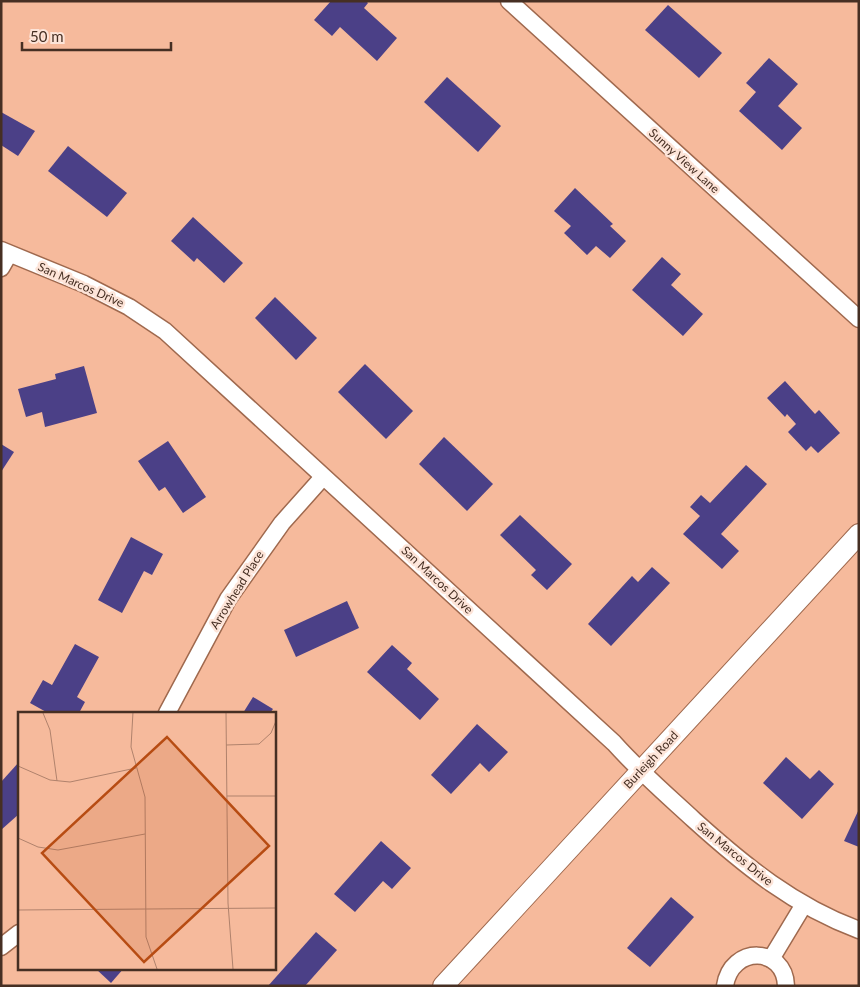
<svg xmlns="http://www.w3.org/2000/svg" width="860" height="987" font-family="Lato,sans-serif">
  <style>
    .building { fill: #4b4087 }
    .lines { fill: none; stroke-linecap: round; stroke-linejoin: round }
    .minor-casing { stroke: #9f694e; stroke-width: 19 }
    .tertiary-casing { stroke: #9f694e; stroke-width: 22 }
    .minor { stroke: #fff; stroke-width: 16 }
    .tertiary { stroke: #fff; stroke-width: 20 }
    .labels { text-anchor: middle; stroke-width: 5; stroke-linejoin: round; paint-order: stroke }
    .street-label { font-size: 12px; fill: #462f23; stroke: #fde4d8 }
    .inset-road { fill: none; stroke: #b0826c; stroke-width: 1 }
    .view { fill: #b74c13; fill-opacity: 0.15; stroke: #b74c13; stroke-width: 2.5 }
    .inset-edge { fill: none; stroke: #462f23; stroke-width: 2.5 }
  </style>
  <rect width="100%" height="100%" fill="#f6ba9c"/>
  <g class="building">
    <polygon points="331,1 366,1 368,3 364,8 397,38 377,61 340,27 332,36 314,20"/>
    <polygon points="668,5 722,53 699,78 645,30"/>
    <polygon points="769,58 798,84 778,106 802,128 782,150 739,111 756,92 746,83"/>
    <polygon points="447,77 501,126 478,152 424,102"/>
    <polygon points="1,112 35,131 18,156 1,145"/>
    <polygon points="68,146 127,193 107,217 48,171"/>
    <polygon points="575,188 613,224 610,226 626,241 610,258 596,246 587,255 564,233 571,226 554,211"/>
    <polygon points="193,217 243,263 224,283 197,258 194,262 171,241"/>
    <polygon points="662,257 681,274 671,285 703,314 683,336 632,290"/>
    <polygon points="275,297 317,338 296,360 255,318"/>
    <polygon points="365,364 413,411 386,439 338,392"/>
    <polygon points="84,366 97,413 45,427 42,412 26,417 18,389 56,379 55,374"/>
    <polygon points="785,381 815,414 819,410 840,433 818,453 811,446 806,451 788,432 796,424 787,414 785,417 767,398"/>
    <polygon points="444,437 493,484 467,511 419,464"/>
    <polygon points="168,441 206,497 183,513 165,487 159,491 138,461"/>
    <polygon points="1,444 14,452 1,472"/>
    <polygon points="746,465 767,484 721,534 739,551 722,569 683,534 700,516 690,507 701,495 710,503"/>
    <polygon points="520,515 572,564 547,590 531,575 536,570 500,535"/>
    <polygon points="131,537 163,554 152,575 144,571 122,613 98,600"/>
    <polygon points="652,567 670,583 611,646 588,624 632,576 638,582"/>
    <polygon points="347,601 359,628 296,657 284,630"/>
    <polygon points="75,644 99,657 77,697 85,702 79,713 48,713 30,703 43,680 52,685"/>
    <polygon points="392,645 412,663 407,669 439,699 420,720 367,672"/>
    <polygon points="253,697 273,709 270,713 243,713"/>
    <polygon points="477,724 508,752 489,772 480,763 451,794 431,775"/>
    <polygon points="786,757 810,779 819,770 834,784 802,819 763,783"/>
    <polygon points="19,762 19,814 1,830 1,782"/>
    <polygon points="859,809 859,847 844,841"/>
    <polygon points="381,841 411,868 392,889 383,881 355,912 334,894"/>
    <polygon points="671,897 694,917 650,967 627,948"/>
    <polygon points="316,932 337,950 305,986 268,986"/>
    <polygon points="95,968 124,968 111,983"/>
  </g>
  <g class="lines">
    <defs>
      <g id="minor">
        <polyline points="509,1 859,319"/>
        <path d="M1 250 84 284 129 307 165 331 614 743C639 771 667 795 694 820 745 866 794 906 859 930"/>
        <polyline points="1,268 9,254"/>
        <polyline points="167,713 228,599 282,523 323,477"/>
        <polyline points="1,947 19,933"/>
        <polyline points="771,959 803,906"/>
        <path d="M725 986C731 945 785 946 786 986"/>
      </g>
      <polyline id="tertiary" points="443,986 859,534"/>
    </defs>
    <use href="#minor" class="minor-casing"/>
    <use href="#tertiary" class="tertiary-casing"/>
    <use href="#minor" class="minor"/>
    <use href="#tertiary" class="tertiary"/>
  </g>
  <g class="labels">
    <g class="street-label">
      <text transform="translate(684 161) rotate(42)" y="4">Sunny View Lane</text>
      <text transform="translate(81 285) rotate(24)" y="4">San Marcos Drive</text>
      <text transform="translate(437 580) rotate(43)" y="4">San Marcos Drive</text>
      <text transform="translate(237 590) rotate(-58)" y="4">Arrowhead Place</text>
      <text transform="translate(651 760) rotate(-47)" y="4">Burleigh Road</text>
      <text transform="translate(735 854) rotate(39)" y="4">San Marcos Drive</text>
    </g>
  </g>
  <g transform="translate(18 712)">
    <rect width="258" height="258" fill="#f6ba9c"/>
    <path class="inset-road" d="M115 0 113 35 127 85 128 225 139 257M208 0 210 191 215 257M25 1 32 18 39 69M208 33 241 32 253 21 258 9M0 54 32 68 52 70 118 56M209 84H258M0 126 20 135 40 138 127 122M0 198 258 196"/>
    <path class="view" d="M149 25 251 134 126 250 24 141Z"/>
    <rect width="258" height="258" class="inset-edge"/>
  </g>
  <rect width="860" height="987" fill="none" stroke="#462f23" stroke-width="5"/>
  <path d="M22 42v8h149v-8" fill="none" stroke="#462f23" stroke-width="2.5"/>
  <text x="30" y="42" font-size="15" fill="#462f23" stroke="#fde4d8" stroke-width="4" paint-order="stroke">50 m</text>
</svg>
